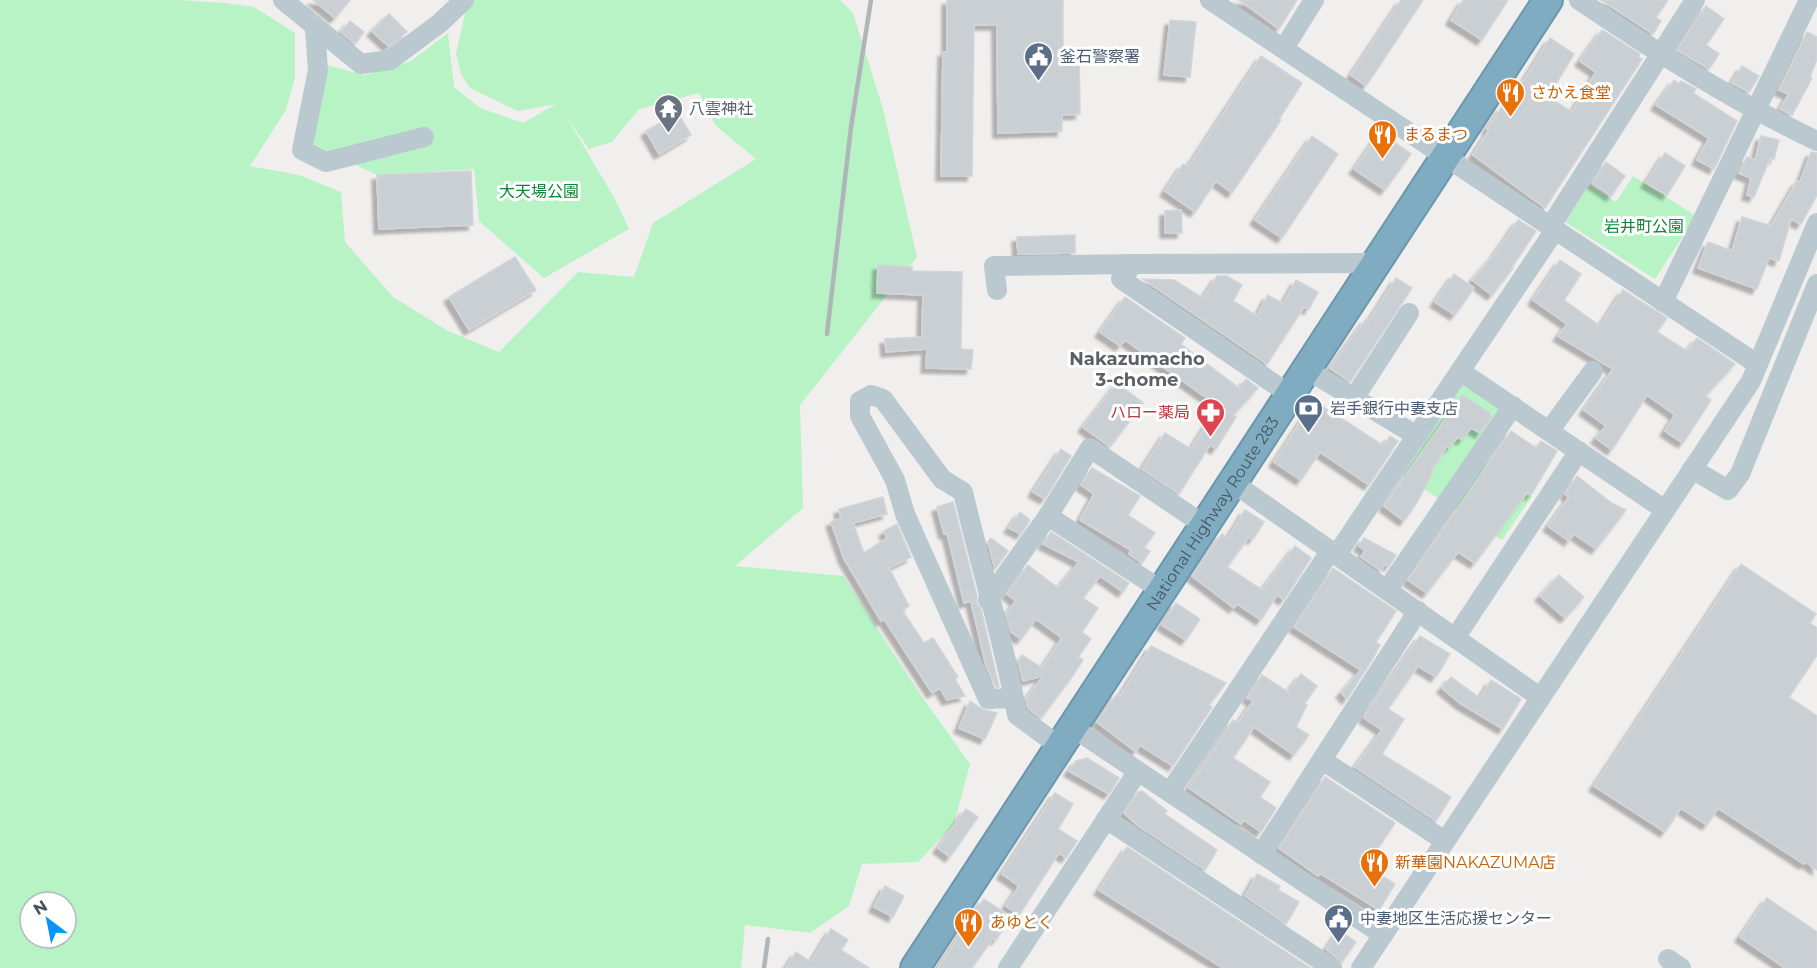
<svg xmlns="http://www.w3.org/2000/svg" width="1817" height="968" font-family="Montserrat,'Noto Sans JP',sans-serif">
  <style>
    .green { fill: #b7f3c4; fill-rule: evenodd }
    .building { fill: #c9cfd3; stroke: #d1d5da; stroke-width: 1.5; filter: url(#shadow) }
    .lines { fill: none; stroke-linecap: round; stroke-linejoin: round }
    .highway-casing { stroke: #6b97ae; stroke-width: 32 }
    .minor { stroke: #bac9cf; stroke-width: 20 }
    .highway { stroke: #80acc2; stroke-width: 28 }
    .rail { stroke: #afb5b9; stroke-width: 4.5 }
    .labels { text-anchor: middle; stroke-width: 6; stroke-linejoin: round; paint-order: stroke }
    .service-label { font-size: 16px; fill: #4e5e75; stroke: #fff; text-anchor: start }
    .food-label { font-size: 16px; fill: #c56008; stroke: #fff; text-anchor: start }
    .worship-label { font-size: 16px; fill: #5b616d; stroke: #fff; text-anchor: start }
    .park-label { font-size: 16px; fill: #0d8635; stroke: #fff }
    .health-label { font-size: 16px; fill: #be3a42; stroke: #fff; text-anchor: end }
    .street-label { font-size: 16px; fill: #44565d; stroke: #fff }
    .neighbourhood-label { font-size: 18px; font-weight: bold; fill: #5a6064; stroke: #fff }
  </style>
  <defs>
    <filter id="shadow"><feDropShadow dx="-5" dy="5" stdDeviation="1.5" flood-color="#0004"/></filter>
  </defs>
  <rect width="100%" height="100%" fill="#f1eeee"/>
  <g class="green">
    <path d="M0 0H179L225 3 254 7 295 33V77L286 110 250 166 299 175 341 192 345 242 393 297 448 331 499 352 578 272 634 277 653 223 756 159 715 125 699 93 639 109 612 142 589 149 566 116 616 201 629 229 544 278 479 221 474 169 377 175 305 140 318 63 365 75 411 61 448 33 454 87 480 108 523 123 556 104 518 111 470 88 461 74 456 54 468 0H840L853 13 883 109 917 257 800 405 803 508 735 566 843 576 920 694 970 764 954 824 918 862 862 864 849 906 810 933 745 925 741 968H0ZM30 902H66V938H30Z"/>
    <polygon points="1633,176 1696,216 1655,279 1565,222 1589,185 1616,202"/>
    <polygon points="1464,382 1507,411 1476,458 1532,496 1502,540 1403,475"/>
  </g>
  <g class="building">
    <polygon points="313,0 350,0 335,18"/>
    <polygon points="947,0 1063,0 1063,50 1079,50 1080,114 1062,115 1062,131 998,133 997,25 974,25 972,176 941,176 943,52 947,52"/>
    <polygon points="1239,0 1297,0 1279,29"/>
    <polygon points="1401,0 1423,0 1366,86 1351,75"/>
    <polygon points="1463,0 1508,0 1482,40 1451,20"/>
    <polygon points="1601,0 1668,0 1656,17 1661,21 1653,34"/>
    <polygon points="1706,6 1724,19 1706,45 1719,54 1709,69 1677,50"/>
    <polygon points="389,14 407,32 388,46 372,31"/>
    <polygon points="1170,20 1196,22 1190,77 1164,75"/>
    <polygon points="350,21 364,32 355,44 341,32"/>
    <polygon points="1602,30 1640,54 1638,57 1642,59 1545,208 1473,155 1489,130 1487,129 1502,107 1504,109 1521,81 1523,82 1550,38 1574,54 1548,97 1572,112 1596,72 1580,61"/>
    <polygon points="1807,32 1817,37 1817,59 1810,77 1812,78 1792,115 1780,109 1789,94 1779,90"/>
    <polygon points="1261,56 1302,83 1279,119 1281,120 1232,193 1216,181 1195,212 1165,191 1183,164 1188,167"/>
    <polygon points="1742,66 1759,76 1749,92 1732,83"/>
    <polygon points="1674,80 1679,84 1681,81 1696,89 1693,93 1737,121 1714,169 1697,160 1709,138 1656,105"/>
    <polygon points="678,113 691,135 659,154 646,131"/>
    <polygon points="1380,132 1411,154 1385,190 1354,169"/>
    <polygon points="1312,136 1338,154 1282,238 1255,220"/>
    <polygon points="1761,136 1779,140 1774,159 1770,158 1754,197 1747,195 1751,178 1739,173 1747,157 1755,160"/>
    <polygon points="1811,152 1817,153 1817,195 1801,224 1791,219 1779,261 1769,258 1757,289 1698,268 1708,242 1732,251 1742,217 1771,226 1797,181 1800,182"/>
    <polygon points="1665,153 1685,166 1667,195 1646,183"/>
    <polygon points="1606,162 1625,176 1611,196 1592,183"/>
    <polygon points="471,171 473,225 379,229 377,175"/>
    <polygon points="1181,210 1182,233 1165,233 1165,211"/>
    <polygon points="1518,220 1536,231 1512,267 1513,268 1492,295 1472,280 1495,254"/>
    <polygon points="1075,235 1075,253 1018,254 1017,237"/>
    <polygon points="515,257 536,290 469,330 449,297"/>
    <polygon points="1560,260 1581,274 1564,300 1600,326 1623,290 1667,318 1657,332 1687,351 1697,338 1735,364 1705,396 1711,400 1683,443 1665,431 1675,415 1647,395 1612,450 1596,438 1606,426 1584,410 1613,369 1558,336 1567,324 1533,300"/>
    <polygon points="878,265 912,267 912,271 962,272 961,349 973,350 971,369 926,368 927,349 886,352 885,339 922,337 923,295 877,293"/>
    <polygon points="1454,274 1474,288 1455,315 1435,302"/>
    <polygon points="1217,276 1227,276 1242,285 1233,301 1257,316 1268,295 1283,304 1296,280 1318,292 1309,309 1304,307 1267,364 1143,279 1174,280 1203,298"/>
    <polygon points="1396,278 1412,288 1350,382 1330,368 1366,319 1369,321"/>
    <polygon points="1125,297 1185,338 1181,344 1239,388 1246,379 1258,388 1233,415 1236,417 1216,449 1210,445 1179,494 1142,469 1165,433 1191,449 1218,406 1125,340 1120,346 1100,332"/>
    <polygon points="1117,383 1143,403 1110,447 1083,427"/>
    <polygon points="1462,395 1490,413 1491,417 1480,433 1471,428 1462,440 1458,437 1449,448 1447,446 1430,473 1432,474 1416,504 1404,521 1384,506"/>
    <polygon points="1314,401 1384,446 1390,436 1398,441 1369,485 1320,452 1301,480 1274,462"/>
    <polygon points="1511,431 1536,448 1541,441 1557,451 1531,495 1527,493 1475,563 1458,552 1427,593 1408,580"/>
    <polygon points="1061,449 1071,456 1045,499 1033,492"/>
    <polygon points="1092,468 1140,496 1128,515 1155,533 1144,548 1150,551 1142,563 1129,554 1131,550 1080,520 1094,494 1081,485"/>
    <polygon points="1577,476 1613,504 1626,510 1596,549 1574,534 1569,541 1548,526 1569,497 1565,494"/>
    <polygon points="883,497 887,514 853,523 864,553 887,538 884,531 897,524 911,557 889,568 909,606 902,610 924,643 933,638 958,677 955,679 965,696 947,700 940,688 932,693 884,619 881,621 844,559 831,522 841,518 839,509"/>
    <polygon points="953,502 977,596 977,604 981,609 999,687 996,687 986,666 971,601 964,603 947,533 944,534 937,507"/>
    <polygon points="1245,510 1264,522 1253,539 1249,537 1227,567 1262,590 1295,546 1311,558 1284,600 1277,595 1261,620 1237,604 1234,608 1192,576 1222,534 1228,538"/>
    <polygon points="1020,512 1030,520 1021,534 1009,528"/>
    <polygon points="1051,532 1129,583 1123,592 1100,576 1083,598 1098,608 1082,632 1091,639 1078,657 1083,660 1071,678 1041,718 1028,708 1026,699 1043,676 1023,681 1018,661 1022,655 1042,668 1062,638 1036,619 1021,639 1011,632 1006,613 1016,601 1007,594 1028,565 1058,588 1079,562 1043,544"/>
    <polygon points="991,538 1008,551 995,569 988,542"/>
    <polygon points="1364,538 1396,555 1389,566 1385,564 1381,571 1361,557 1365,550 1359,546"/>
    <polygon points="1741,564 1816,614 1810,623 1817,628 1817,655 1789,697 1817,716 1817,870 1806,862 1804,864 1718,808 1707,825 1681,808 1665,832 1594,786"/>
    <polygon points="1333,568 1396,611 1376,642 1380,645 1373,658 1347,699 1341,693 1361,670 1294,627"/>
    <polygon points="1559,575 1584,597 1565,618 1540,596"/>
    <polygon points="1176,603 1200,619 1186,640 1162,625"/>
    <polygon points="1420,636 1450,654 1436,677 1418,666 1388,709 1404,719 1382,754 1451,797 1436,821 1355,767 1382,730 1364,718 1365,715"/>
    <polygon points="1151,646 1226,683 1209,705 1212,707 1173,766 1140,745 1136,752 1097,722 1117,694 1120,696"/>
    <polygon points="1301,674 1317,686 1304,704 1307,705 1296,727 1309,735 1294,755 1254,727 1233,758 1270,782 1260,797 1276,808 1261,832 1244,820 1241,824 1189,788 1233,720 1238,723 1253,701 1247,698 1262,675 1288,692"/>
    <polygon points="1451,677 1480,698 1491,680 1521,699 1503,729 1461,704 1442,688"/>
    <polygon points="970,701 982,709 997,713 985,739 959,728"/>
    <polygon points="1087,758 1119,778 1109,794 1069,771 1076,761"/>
    <polygon points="1325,777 1395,823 1366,866 1395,884 1379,910 1320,873 1318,876 1279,848"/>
    <polygon points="1142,791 1167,811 1165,814 1217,850 1205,870 1137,825 1124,813 1138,792"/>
    <polygon points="1055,793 1073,804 1058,829 1077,841 1066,858 1059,853 1019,915 1006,906 1019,886 1002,874"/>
    <polygon points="966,809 978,817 950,857 938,848"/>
    <polygon points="1127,847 1310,968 1223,968 1099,890"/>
    <polygon points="1257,874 1280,886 1278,890 1299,902 1286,924 1245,896"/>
    <polygon points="885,886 904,896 893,917 874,907"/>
    <polygon points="1767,898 1817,932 1817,968 1785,968 1740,937"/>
    <polygon points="984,899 1011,917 996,940 993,938 972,968 938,968"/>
    <polygon points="831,929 848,940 841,950 869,968 786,968 796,952 811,962"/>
    <polygon points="1339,930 1356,942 1342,962 1326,949"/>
  </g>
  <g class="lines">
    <defs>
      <g id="highway">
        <path id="s1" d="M915 968 1548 0"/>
      </g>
    </defs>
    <use href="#highway" class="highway-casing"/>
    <g class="minor">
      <polyline points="283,0 361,64 390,60 440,23 464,0"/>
      <polyline points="1210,0 1757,364"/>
      <path d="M1579 0C1656 52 1733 101 1817 141"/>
      <polyline points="315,29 318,70 302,150 326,162 424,137"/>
      <polyline points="1284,48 1314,0"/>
      <polyline points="1550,227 1695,0"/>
      <polyline points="997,290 994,266 1133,264"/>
      <polyline points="1663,302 1809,0"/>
      <polyline points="1306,369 1417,436"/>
      <polyline points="1460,371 1665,510"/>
      <polyline points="1289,394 1121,279 1133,264 1375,263"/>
      <polyline points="1354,398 1409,313"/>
      <polyline points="1549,431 1593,371"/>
      <polyline points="1692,469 1728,490 1740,474 1817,284"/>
      <polyline points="1232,482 1541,698"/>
      <polyline points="1048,516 1161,590"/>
      <polyline points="1337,554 1555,230"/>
      <polyline points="1387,590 1513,406"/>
      <polyline points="988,600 1048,516 1090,448 1204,525"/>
      <polyline points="1455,638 1579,451"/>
      <path d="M1014 698 988 699 905 514 895 480 860 416V401L871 395 883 399 942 479 963 492C980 566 1004 640 1017 715L1059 746"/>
      <polyline points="1072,727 1383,935"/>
      <polyline points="1322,760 1445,841"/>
      <polyline points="1170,792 1331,550"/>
      <polyline points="1106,819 1332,968"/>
      <polyline points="1261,854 1418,611"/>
      <polyline points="1668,959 1681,968"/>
      <polyline points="1008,968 1138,771"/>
      <polyline points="1361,968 1751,381 1817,223"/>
    </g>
    <use href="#highway" class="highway"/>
    <g class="rail">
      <polyline points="827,334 851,127 871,0"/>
      <polyline points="764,968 768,939"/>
    </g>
  </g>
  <defs>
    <symbol id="civic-pin" viewBox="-11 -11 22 30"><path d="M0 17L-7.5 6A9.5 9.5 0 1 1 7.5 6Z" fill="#5c6f8a" stroke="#fff"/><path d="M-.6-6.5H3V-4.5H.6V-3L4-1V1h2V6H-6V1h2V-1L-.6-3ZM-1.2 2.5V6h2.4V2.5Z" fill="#fff"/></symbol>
    <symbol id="restaurant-pin" viewBox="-11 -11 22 30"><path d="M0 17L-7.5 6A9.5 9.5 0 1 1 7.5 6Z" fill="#e8710a" stroke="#fff"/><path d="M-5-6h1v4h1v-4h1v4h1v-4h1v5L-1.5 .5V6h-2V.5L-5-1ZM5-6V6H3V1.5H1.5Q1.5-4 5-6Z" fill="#fff"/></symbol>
    <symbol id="temple-pin" viewBox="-11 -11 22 30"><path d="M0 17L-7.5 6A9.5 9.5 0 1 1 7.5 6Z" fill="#6b7280" stroke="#fff"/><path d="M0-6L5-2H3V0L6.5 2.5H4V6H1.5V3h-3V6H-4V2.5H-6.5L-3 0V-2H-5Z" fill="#fff"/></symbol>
    <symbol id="bank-pin" viewBox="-11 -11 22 30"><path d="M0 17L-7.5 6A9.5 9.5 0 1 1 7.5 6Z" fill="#5c6f8a" stroke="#fff"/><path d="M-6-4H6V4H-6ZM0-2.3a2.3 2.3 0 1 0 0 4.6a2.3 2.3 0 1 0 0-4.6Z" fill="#fff"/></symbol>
    <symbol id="pharmacy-pin" viewBox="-11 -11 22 30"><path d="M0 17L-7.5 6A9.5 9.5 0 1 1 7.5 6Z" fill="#e0444e" stroke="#fff"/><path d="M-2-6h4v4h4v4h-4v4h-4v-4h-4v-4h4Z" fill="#fff"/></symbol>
  </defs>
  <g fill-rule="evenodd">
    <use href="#civic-pin" x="1022" y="40" width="33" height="45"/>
    <use href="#restaurant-pin" x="1494" y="76" width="33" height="45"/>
    <use href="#temple-pin" x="652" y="92" width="33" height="45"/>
    <use href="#restaurant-pin" x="1366" y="118" width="33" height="45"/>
    <use href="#bank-pin" x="1292" y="392" width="33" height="45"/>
    <use href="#pharmacy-pin" x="1194" y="396" width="33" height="45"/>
    <use href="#restaurant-pin" x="1358" y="846" width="33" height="45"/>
    <use href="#civic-pin" x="1322" y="902" width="33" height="45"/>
    <use href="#restaurant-pin" x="952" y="906" width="33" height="45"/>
  </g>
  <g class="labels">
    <g class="service-label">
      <text x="1060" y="62">釜石警察署</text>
      <text x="1330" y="414">岩手銀行中妻支店</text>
      <text x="1360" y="924">中妻地区生活応援センター</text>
    </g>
    <g class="food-label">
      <text x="1531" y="98">さかえ食堂</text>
      <text x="1404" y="140">まるまつ</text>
      <text x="1395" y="868">新華園NAKAZUMA店</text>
      <text x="990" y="928">あゆとく</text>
    </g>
    <g class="worship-label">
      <text x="689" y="114">八雲神社</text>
    </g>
    <g class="park-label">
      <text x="539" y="197">大天場公園</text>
      <text x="1644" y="232">岩井町公園</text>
    </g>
    <g class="health-label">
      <text x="1190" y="418">ハロー薬局</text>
    </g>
    <g class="street-label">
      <text dy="6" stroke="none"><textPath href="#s1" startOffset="543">National Highway Route 283</textPath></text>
    </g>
    <g class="neighbourhood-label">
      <text x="1137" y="365">Nakazumacho<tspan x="1137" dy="21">3-chome</tspan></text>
    </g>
  </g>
  <g transform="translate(48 920) rotate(328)"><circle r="28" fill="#ffffff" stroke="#b4bbbe" stroke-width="1.5"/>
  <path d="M0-4.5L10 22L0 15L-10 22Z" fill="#0696f2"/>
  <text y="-9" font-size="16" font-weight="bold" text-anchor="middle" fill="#44565d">N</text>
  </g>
</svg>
